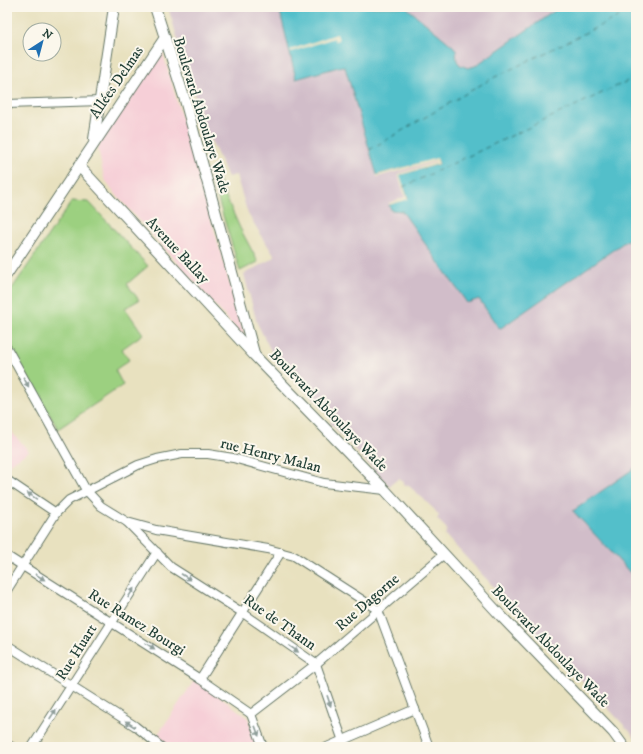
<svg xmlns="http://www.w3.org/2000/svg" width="643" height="754" font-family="'IM FELL DW Pica',serif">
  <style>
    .built { fill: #f6cfd7 }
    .industrial { fill: #d1bdc9 }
    .green { fill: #9cd080; stroke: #5e865a }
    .water { fill: #52bfca; stroke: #387e7f }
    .pier { fill: #e8e1bf }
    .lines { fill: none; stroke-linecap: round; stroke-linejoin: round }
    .ferry { stroke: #2c5e5a; stroke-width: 1; stroke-dasharray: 5 4; stroke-linecap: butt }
    .minor-casing { stroke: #657665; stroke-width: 10 }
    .tertiary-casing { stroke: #657665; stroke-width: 12 }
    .minor { stroke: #fff; stroke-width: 8 }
    .tertiary { stroke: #fff; stroke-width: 10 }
    .oneway { fill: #8f9e9a }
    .labels { text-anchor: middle; stroke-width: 4; stroke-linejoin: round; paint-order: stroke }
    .street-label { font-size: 15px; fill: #1f3d34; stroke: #fbf7ec }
  </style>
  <rect width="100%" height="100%" fill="#fbf7ec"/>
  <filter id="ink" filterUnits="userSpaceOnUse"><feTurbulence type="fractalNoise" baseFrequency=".025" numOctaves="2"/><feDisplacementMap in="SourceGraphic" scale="8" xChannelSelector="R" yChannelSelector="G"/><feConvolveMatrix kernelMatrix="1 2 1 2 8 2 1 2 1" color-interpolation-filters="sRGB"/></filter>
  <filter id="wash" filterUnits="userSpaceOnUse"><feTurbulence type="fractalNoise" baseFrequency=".012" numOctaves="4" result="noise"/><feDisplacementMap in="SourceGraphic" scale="16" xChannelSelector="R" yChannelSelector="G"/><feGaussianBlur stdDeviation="0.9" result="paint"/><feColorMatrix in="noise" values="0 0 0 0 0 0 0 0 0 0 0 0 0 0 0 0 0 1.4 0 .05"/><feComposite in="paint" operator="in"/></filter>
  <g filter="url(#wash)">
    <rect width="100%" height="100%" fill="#e8e1bf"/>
    <g class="built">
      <polygon points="162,50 246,340 111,189 104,178 98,149 101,141"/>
      <polygon points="7,423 14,435 29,451 7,466"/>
      <polygon points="196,678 248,718 259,747 168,747 158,734"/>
    </g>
    <polygon class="industrial" points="168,7 636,7 636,738 445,535 447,529 437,519 439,516 434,509 407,484 406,486 399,478 389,486 330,423 333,419 271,351 257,323 244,274 275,257 248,214 236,175 228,177 203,123"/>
    <g class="green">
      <polygon points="213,168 240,228 258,262 240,271 209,170"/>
      <polygon points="72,201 89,202 148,266 127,284 139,300 125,308 143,334 122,349 129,360 115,370 123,385 58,429 7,342 7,296"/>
    </g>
    <g class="water">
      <polygon points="279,7 406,7 454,47 456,50 457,61 460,65 468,68 475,66 560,7 636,7 636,234 501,328 498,327 479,299 467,303 402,211 391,210 389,205 408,198 399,175 439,164 437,159 377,175 345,67 342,66 296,79"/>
      <polygon points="636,467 636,579 573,511"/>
    </g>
    <g class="pier">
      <polygon points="337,34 339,40 335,41 334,38 291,52 290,50"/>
      <polygon points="437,158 439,164 400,175 408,199 389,205 389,203 405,197 398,174 436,162 436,161 377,177 377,175"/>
    </g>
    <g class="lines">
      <g class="ferry">
        <polyline points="369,150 489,80 636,8"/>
        <polyline points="403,187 636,77"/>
      </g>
    </g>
  </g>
  <g filter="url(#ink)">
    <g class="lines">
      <defs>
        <g id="minor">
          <polyline points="7,104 101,101"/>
          <polyline points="7,348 86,490 101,506 127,522 156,530 268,549 294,556 378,610 429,747"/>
          <polyline points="7,480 56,513"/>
          <polyline points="127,522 171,567 243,613 316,664 345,747"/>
          <polyline points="7,556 200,679 251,714"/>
          <polyline points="7,590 56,513 69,500 138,465 157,459 182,454 208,454 233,458 324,483 385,490"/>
          <polyline points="7,645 135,726 161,747"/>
          <polyline points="200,679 281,552"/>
          <polyline points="251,714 316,664 444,554"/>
          <polyline points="251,714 263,747"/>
          <polyline points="7,744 12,747"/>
          <polyline points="32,747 157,552"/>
          <polyline points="327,747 415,709"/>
        </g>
        <g id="tertiary">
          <polyline points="155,7 185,100 254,353"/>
          <polyline points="94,139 114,7"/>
          <polyline points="79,166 254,355 385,490 501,616 613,732 624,747"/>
          <polyline points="7,274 164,39"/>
        </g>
      </defs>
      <use href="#minor" class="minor-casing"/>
      <use href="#tertiary" class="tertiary-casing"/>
      <use href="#minor" class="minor"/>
      <use href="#tertiary" class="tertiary"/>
    </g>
    <defs><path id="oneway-solid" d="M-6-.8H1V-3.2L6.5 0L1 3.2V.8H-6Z"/></defs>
    <g class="oneway">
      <use href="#oneway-solid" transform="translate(26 382) rotate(61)"/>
      <use href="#oneway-solid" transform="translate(32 496) rotate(-146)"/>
      <use href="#oneway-solid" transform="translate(40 577) rotate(32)"/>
      <use href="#oneway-solid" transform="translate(186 577) rotate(33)"/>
      <use href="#oneway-solid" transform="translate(131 593) rotate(-58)"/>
      <use href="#oneway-solid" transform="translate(150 646) rotate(32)"/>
      <use href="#oneway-solid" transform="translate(294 649) rotate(35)"/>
      <use href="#oneway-solid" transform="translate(329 701) rotate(71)"/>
      <use href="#oneway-solid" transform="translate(53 714) rotate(-57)"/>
      <use href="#oneway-solid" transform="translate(130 724) rotate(-147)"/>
      <use href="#oneway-solid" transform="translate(257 731) rotate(70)"/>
    </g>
  </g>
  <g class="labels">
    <g class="street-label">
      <text transform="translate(116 82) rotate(-56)" y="5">Allées Delmas</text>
      <text transform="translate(202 115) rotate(73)" y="5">Boulevard Abdoulaye Wade</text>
      <text transform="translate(178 250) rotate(47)" y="5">Avenue Ballay</text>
      <text transform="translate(329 410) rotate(46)" y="5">Boulevard Abdoulaye Wade</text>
      <text transform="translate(271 455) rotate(14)" y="5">rue Henry Malan</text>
      <text transform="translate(367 602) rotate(-41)" y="5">Rue Dagorne</text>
      <text transform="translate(137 622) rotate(32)" y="5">Rue Ramez Bourgi</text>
      <text transform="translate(280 622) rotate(35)" y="5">Rue de Thann</text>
      <text transform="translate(551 646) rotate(46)" y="5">Boulevard Abdoulaye Wade</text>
      <text transform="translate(76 652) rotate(-58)" y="5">Rue Huart</text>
    </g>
  </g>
  <rect width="643" height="754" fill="none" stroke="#fbf7ec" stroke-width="24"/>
  <g transform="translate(42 42) rotate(36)"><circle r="19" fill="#fbf7ec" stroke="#a3ada2"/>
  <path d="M0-3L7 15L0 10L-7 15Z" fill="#1f6fb2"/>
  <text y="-6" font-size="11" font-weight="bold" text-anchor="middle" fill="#1f3d34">N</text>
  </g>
</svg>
